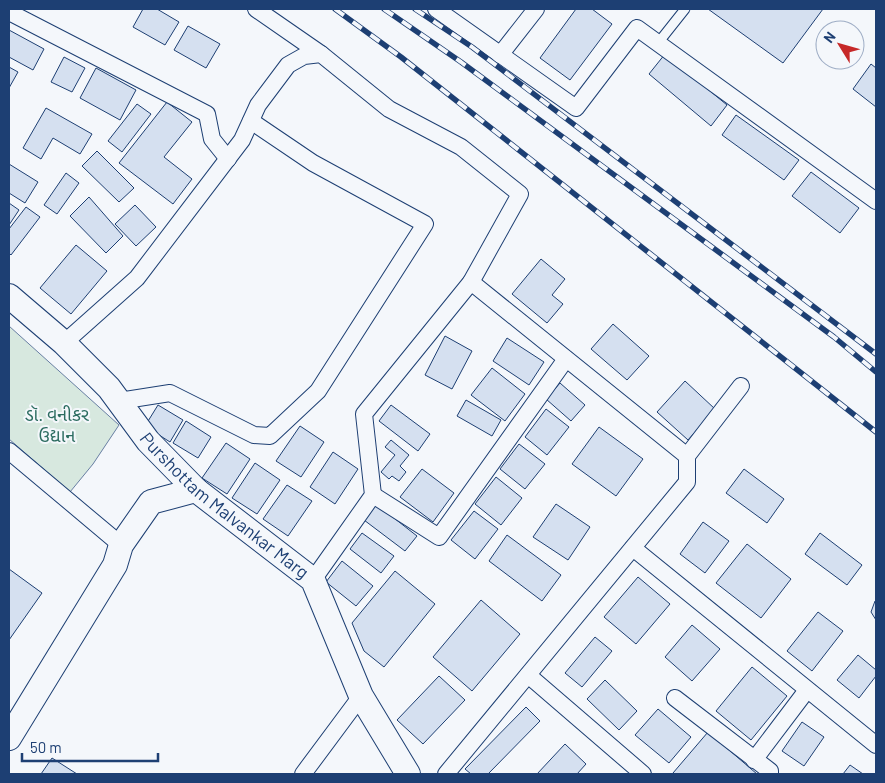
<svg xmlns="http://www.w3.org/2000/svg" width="885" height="783" font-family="Barlow,'Noto Sans Gujarati',sans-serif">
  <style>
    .green { fill: #d7e8df; stroke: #687fa3 }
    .building { fill: #d5e0f0; stroke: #1d3f73 }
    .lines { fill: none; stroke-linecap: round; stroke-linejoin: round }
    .lane-casing { stroke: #1d3f73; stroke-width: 11 }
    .street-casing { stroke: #1d3f73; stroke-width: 18 }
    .secondary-casing { stroke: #1d3f73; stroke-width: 26 }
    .lane { stroke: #f4f7fb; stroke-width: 9 }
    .street { stroke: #f4f7fb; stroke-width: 16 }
    .secondary { stroke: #f4f7fb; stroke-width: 24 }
    .rail-casing { stroke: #1d3f73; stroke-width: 5.5 }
    .rail { stroke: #f4f7fb; stroke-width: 4; stroke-dasharray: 11; stroke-linecap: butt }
    .labels { text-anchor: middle; stroke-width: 4; stroke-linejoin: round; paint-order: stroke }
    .park-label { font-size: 18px; fill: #2c6c60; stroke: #f4f7fb }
    .street-label { font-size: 18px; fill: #1d3f73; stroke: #f4f7fb }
  </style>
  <rect width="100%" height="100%" fill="#f4f7fb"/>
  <polygon class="green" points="9,326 119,425 93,464 70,492 9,439"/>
  <g class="building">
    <polygon points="143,9 157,9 179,22 165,45 133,27"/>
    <polygon points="576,9 592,9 612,24 570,80 540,58"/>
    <polygon points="708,9 823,9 783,63"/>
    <polygon points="188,26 220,44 206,68 174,50"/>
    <polygon points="9,30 44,49 33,70 9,57"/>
    <polygon points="665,54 727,105 711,126 649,74"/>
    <polygon points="64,57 85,68 72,92 51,82"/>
    <polygon points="871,64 876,68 876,107 853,89"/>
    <polygon points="9,67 18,72 9,88"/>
    <polygon points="96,68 136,90 120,120 80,98"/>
    <polygon points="167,102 192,122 164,157 192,179 173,204 119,163"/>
    <polygon points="137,104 151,114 122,152 108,141"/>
    <polygon points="46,108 92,134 80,154 53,138 41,159 23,148"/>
    <polygon points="736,115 799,160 784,180 722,135"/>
    <polygon points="97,151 134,188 119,202 82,166"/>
    <polygon points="9,164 38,182 25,203 9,193"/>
    <polygon points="811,172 859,208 840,233 792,196"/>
    <polygon points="66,173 79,183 57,214 44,205"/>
    <polygon points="89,197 123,236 106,253 70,216"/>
    <polygon points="9,203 19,210 9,225"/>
    <polygon points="135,205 156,227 136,246 115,224"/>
    <polygon points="26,207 40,217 11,255 9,253 9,229"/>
    <polygon points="76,245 107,271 71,314 40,288"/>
    <polygon points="541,259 565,279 552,295 563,304 547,323 512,294"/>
    <polygon points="613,324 649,356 627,380 591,349"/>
    <polygon points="445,336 472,351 452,389 425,375"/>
    <polygon points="507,338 544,362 529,385 493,361"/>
    <polygon points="492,368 525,394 505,421 471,395"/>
    <polygon points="685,381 715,409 688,440 657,412"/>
    <polygon points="560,383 585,405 571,421 546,399"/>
    <polygon points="466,400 501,420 492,436 457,416"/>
    <polygon points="158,405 183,420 170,442 145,426"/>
    <polygon points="391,405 430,434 418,451 379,421"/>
    <polygon points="546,409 569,427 547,455 525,437"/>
    <polygon points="186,421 211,437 198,458 173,443"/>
    <polygon points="300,426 324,442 301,477 276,461"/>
    <polygon points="599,427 643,459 616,496 572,464"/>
    <polygon points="391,440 409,455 400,466 406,472 399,481 392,476 389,479 381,472 395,455 385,447"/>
    <polygon points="226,443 250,459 227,494 202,478"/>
    <polygon points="519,444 545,464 525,489 500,469"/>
    <polygon points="333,452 358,469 335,504 310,487"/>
    <polygon points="255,463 280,480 257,514 232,498"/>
    <polygon points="422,469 454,493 433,522 400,497"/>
    <polygon points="744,469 784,499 767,523 726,493"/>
    <polygon points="496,477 522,498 501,525 475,504"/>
    <polygon points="287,485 312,501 288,536 263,519"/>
    <polygon points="376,504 417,536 405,551 364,520"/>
    <polygon points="556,504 590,527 568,560 533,537"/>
    <polygon points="474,511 498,529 475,559 451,540"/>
    <polygon points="703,522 729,541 705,573 680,554"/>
    <polygon points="362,533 394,556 381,573 350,549"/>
    <polygon points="820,533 862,565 847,585 805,554"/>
    <polygon points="507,535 561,575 542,601 489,561"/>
    <polygon points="747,544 791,579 761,618 716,583"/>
    <polygon points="342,561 373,586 356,606 326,582"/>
    <polygon points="9,569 42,593 9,640"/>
    <polygon points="395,571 435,604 384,667 364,651 352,623"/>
    <polygon points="638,577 670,604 636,644 604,617"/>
    <polygon points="481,600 520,634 472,691 433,657"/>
    <polygon points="875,601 876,601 876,620 871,612"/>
    <polygon points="818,612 843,631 812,671 787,651"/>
    <polygon points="692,625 720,649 692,681 665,657"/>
    <polygon points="595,637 612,651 582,687 565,673"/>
    <polygon points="858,655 876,670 876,676 859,698 837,680"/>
    <polygon points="752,667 787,696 751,740 716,711"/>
    <polygon points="439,676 465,700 423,744 397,720"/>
    <polygon points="605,680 637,711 619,730 587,699"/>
    <polygon points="526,707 540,721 488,774 471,774 465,769"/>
    <polygon points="658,709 691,737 669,763 635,735"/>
    <polygon points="802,722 824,737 804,766 782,751"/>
    <polygon points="708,732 757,774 675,774 673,773"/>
    <polygon points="565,744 586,764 577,774 537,774"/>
    <polygon points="52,758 77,774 41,774"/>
    <polygon points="850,765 863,774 843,774"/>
  </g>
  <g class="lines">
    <defs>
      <polyline id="lane" points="658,43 685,9"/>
      <g id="street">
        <polyline points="256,9 321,54"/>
        <polyline points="436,9 576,108 637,28 876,201"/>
        <polyline points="9,12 207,114 212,139 228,159"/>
        <polyline points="500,55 536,9"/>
        <polyline points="64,343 137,278 242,140 258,105 288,65 304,56 321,54 389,109 461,147 520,194 471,282 364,414 373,495 313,580"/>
        <polyline points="119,401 170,393 254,435 270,436 318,391 425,224 313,163 251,121"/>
        <polyline points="9,451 121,545"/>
        <polyline points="687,456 741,386"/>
        <polyline points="373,495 439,537 566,359"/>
        <polyline points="633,548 876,745"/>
        <polyline points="528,675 643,774"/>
        <polyline points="675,698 770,771 770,774"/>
        <polyline points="754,760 807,690"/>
        <polyline points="303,774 361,696"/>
        <polyline points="446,774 687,482 687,456 471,282"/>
      </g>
      <g id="secondary">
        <path id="s1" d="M9 296 64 343 109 388 148 441 196 490 313 580 361 696 408 774"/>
        <polyline points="9,738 115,565 121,545 151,502 196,490"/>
      </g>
    </defs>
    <use href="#lane" class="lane-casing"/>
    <use href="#street" class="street-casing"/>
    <use href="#secondary" class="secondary-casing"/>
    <use href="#lane" class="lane"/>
    <use href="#street" class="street"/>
    <use href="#secondary" class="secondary"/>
    <defs>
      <g id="rail">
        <polyline points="335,9 401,57 876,432"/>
        <polyline points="384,9 461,62 834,337 876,372"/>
        <polyline points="415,9 472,47 876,354"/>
      </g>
    </defs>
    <use href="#rail" class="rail-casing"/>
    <use href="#rail" class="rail"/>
  </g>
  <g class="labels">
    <g class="park-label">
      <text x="57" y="421">ડૉ. વનીકર<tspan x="57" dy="21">ઉદ્યાન</tspan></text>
    </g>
    <g class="street-label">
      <text dy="6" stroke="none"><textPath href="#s1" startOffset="302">Purshottam Malvankar Marg</textPath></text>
    </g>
  </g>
  <rect width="885" height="783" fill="none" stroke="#1d3f73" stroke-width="20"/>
  <g transform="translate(840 45) rotate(307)"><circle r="24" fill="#f4f7fb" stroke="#9eadc5"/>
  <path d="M0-4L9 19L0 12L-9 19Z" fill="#c62828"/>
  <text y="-8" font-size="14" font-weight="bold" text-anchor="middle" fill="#1d3f73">N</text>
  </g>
  <path d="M22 753v8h136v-8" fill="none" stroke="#1d3f73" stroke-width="2.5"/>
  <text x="30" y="753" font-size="15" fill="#1d3f73" stroke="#f4f7fb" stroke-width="4" paint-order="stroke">50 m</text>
</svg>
